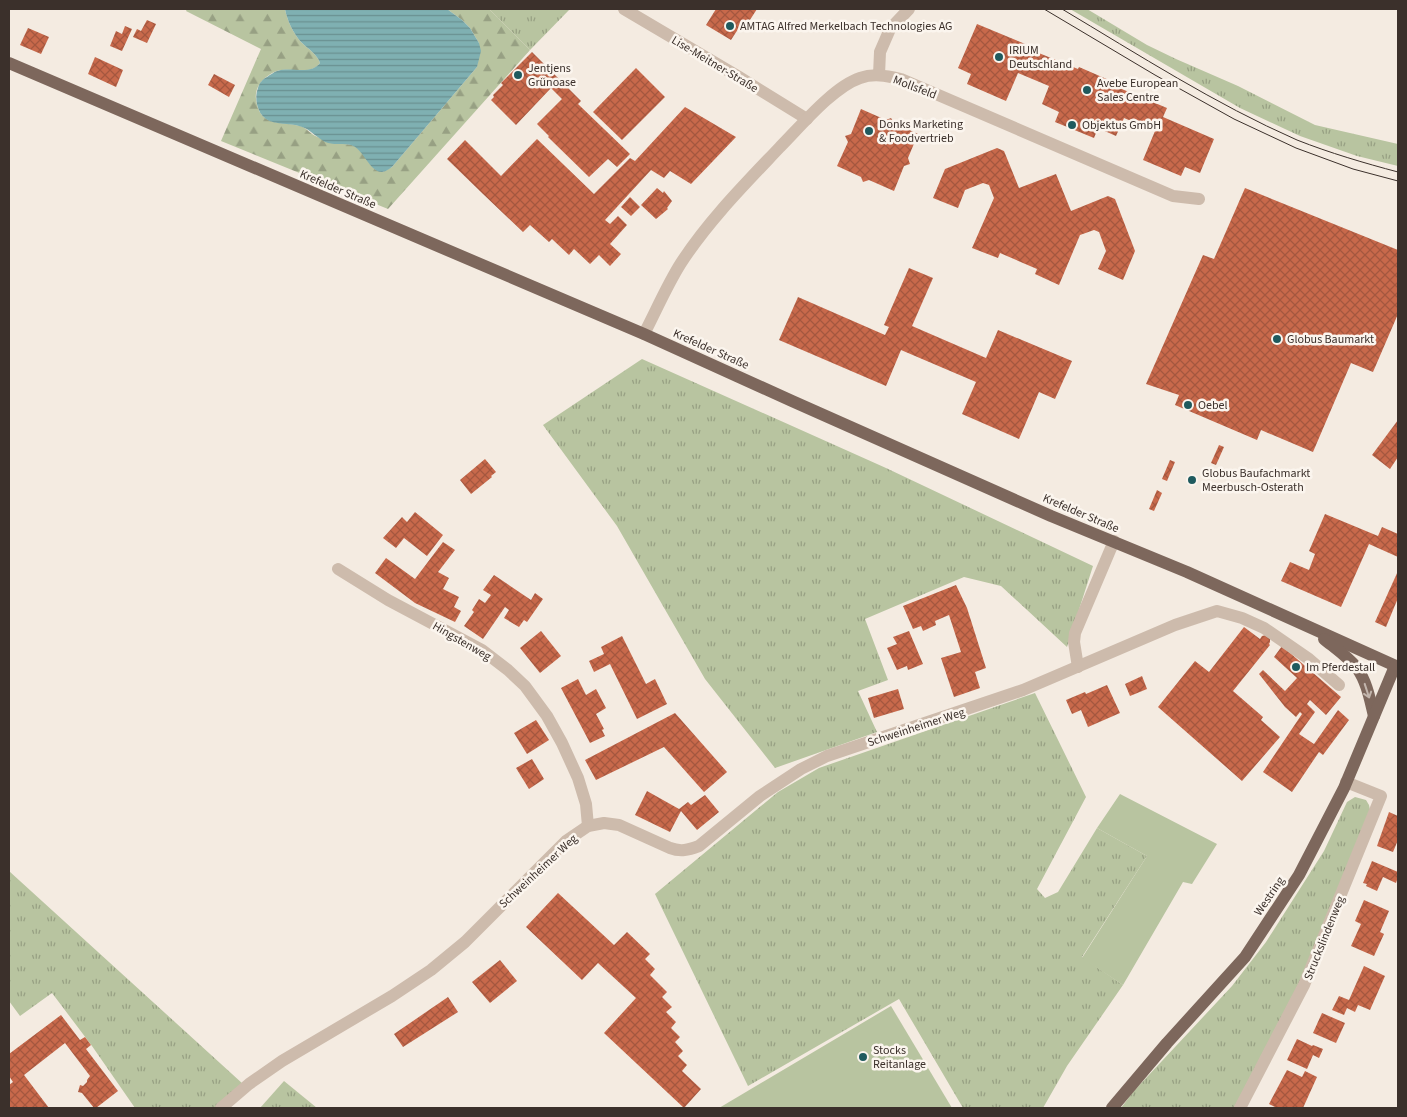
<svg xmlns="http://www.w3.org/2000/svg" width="1407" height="1117" font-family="'Source Sans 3',sans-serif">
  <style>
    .grass { fill: url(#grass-tufts) }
    .forest { fill: url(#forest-firs) }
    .park { fill: #b8c4a0 }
    .water { fill: url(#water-rules) }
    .building { fill: url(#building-cross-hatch) }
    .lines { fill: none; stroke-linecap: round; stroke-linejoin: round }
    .minor { stroke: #cdbbac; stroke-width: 12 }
    .major { stroke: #7d675c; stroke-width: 12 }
    .tram { stroke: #3b302b; stroke-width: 1 }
    .oneway { stroke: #c2b5ac }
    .poi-dot { fill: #1f5a5e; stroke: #fbf5ee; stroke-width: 2 }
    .labels { text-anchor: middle; stroke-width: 5; stroke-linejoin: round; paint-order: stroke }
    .poi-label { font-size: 12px; fill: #3b302b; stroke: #fbf5ee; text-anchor: start }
    .street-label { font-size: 12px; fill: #3b302b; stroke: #fbf5ee }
  </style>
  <defs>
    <pattern id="grass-tufts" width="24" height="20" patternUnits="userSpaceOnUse" patternTransform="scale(1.25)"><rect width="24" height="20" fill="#b8c4a0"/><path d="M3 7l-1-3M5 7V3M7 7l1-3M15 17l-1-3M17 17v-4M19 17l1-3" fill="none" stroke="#97a083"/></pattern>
    <pattern id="forest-firs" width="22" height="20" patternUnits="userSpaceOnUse" patternTransform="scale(1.25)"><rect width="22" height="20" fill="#b8c4a0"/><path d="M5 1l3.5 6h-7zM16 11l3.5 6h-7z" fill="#97a083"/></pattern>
    <pattern id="water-rules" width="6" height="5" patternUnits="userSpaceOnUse" patternTransform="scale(1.25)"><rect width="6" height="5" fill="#7fb0b2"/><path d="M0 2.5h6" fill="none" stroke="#699091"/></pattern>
    <pattern id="building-cross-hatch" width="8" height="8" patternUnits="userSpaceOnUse" patternTransform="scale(1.25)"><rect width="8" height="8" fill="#c8694b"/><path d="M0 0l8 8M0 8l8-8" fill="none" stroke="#a4573f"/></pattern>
  </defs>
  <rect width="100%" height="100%" fill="#f4ebe1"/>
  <g class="grass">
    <polygon points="489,9 570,9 530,50"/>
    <polygon points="1070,9 1087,9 1147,45 1176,59 1238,86 1315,125 1398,144 1398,166 1357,156 1300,136 1240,108"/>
    <polygon points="642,359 886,468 1093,566 1067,647 1001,586 964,577 865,619 888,680 858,691 877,732 775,768 705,679 617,526 543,425"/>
    <polygon points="1035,693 1086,797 1037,889 1045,898 1058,892 1097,828 1147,856 1082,957 1123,985 1067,1066 1043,1108 963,1108 899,999 748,1086 655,894 778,792 819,768"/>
    <polygon points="1355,797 1366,800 1369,805 1370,810 1310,962 1234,1108 1121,1108 1133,1092 1232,986 1266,942 1324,851 1347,802"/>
    <polygon points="9,871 243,1084 215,1108 135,1108 92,1046 52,993 20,1016 9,1001"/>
    <polygon points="284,1081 317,1108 260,1108"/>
  </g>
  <path class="forest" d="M187 9H285C287 20 293 33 301 42 308 49 317 54 320 63 311 76 291 67 277 71 273 72 267 76 264 79 258 84 255 92 256 99 259 127 280 121 300 126 305 127 308 131 312 134 318 138 327 141 333 143 340 145 346 143 352 145 362 149 366 160 373 167 375 170 379 171 383 172L392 167 477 67 479 43 470 28 462 20 447 9H489L530 50 388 209 221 141 261 49 186 11Z"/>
  <g class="park">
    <polygon points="1120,794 1217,844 1192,884 1183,882 1123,985 1082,958 1147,856 1097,828"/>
    <polygon points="891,1006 952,1108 719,1108"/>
  </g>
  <path class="water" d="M285 9H447L462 20 470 28 479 43 481 51 477 67 392 167C389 169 385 172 382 172 369 172 364 149 351 145 344 143 336 145 328 143 318 140 310 128 299 126 289 123 275 125 266 119 257 113 254 97 258 88 259 83 263 79 267 77 270 75 274 72 277 71 291 66 310 76 320 63 317 54 308 49 301 42 293 33 287 20 285 9Z"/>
  <g class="building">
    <polygon points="716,9 757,9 746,26 742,23 731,40 706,25"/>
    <polygon points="147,20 156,24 147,43 133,37 137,29 141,31"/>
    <polygon points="977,24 1030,46 1029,49 1078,69 1079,67 1118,84 1117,87 1167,108 1163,117 1214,139 1200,173 1185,167 1181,176 1143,160 1155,131 1124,118 1116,136 1098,128 1094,138 1055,122 1059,112 1042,104 1049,86 1018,73 1006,101 967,84 971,74 958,68"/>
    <polygon points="125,26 132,29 122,51 110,46 116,31 122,34"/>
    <polygon points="28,28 49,37 41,54 20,45"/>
    <polygon points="532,52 581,101 578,104 630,154 617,167 608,159 589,177 548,137 549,136 537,124 562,99 551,88 516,125 491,100 494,97 493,95 503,85 501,83"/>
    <polygon points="95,57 123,70 116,87 88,74"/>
    <polygon points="636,68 665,97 622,140 593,112"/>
    <polygon points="214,74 235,85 229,97 208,85"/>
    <polygon points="685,107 736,137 691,184 670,171 664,178 651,170 605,220 610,224 618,216 627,225 610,244 621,254 610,266 599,255 590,264 574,249 569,255 552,239 549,242 530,225 523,232 483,194 489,187 483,194 447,159 465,140 501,176 537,139 594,194 630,158 635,161"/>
    <polygon points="861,109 886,120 891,118 894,123 918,134 908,158 910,164 904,166 894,191 869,180 863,182 861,177 837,166 848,142 845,136 851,134"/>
    <polygon points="997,148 1004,151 1019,188 1056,174 1071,211 1108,196 1115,199 1135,251 1123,280 1098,269 1106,251 1099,232 1094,230 1080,235 1059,285 1035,274 1037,269 1000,253 998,258 972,248 994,198 989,185 983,183 965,190 958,208 933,198 945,169"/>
    <polygon points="657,188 663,193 664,191 672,201 667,208 668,209 656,219 641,205"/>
    <polygon points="1245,188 1398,250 1398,314 1373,372 1351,363 1313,452 1261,430 1257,440 1175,405 1179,395 1146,384 1203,255 1214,259"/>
    <polygon points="630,197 640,207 631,216 621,207"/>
    <polygon points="909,268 933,278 912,326 986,358 998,330 1072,361 1055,399 1039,392 1019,439 962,414 976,382 901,350 886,386 779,340 798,297 885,335 889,327 884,325"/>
    <polygon points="1398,420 1398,457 1390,469 1372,455"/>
    <polygon points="1219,445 1224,447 1216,465 1211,463"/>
    <polygon points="485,459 496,472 491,476 492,477 471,494 460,480"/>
    <polygon points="1170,460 1175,462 1167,481 1162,479"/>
    <polygon points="1157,490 1162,493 1154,511 1149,509"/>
    <polygon points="415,512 443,535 427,556 404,538 396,548 383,538 402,517 407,522"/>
    <polygon points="1325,514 1378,536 1382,527 1398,534 1398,557 1369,544 1341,607 1281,581 1290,562 1309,570 1315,554 1309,551"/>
    <polygon points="443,542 455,550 438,572 449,578 443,589 459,597 454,607 461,611 455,622 415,603 375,573 386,558 415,579"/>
    <polygon points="1398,571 1398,598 1386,627 1375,622"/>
    <polygon points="494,575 531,600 535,593 543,599 527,622 524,620 519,627 504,618 509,610 505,607 483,639 464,626 474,612 472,610 479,599 485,603 491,595 483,590"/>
    <polygon points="956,585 967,608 986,668 975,672 980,688 954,697 941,658 961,652 949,615 935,621 936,625 923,631 921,626 913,629 903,606"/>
    <polygon points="1244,627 1260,639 1262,636 1266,635 1270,638 1270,642 1269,644 1270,645 1233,691 1263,717 1261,720 1280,737 1242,781 1158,707 1195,661 1209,672"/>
    <polygon points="541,631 561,656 540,673 520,648"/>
    <polygon points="909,631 923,664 908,670 907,666 897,670 887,648 897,644 893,637"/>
    <polygon points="622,636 646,684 655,679 667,704 637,719 610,664 594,672 589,661 604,654 601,647"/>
    <polygon points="1282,646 1341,697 1326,715 1310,700 1307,704 1315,712 1299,734 1314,744 1338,710 1349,720 1323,755 1319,752 1292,792 1263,772 1302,714 1300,712 1296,717 1285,707 1259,674 1263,670 1285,691 1297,678 1274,657"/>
    <polygon points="1142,676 1147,689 1130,696 1125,684"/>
    <polygon points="578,679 586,695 596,689 606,708 596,714 604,729 602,730 605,736 590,743 561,688"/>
    <polygon points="1107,685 1120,713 1088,727 1081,710 1072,714 1066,700 1085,692 1086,694"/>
    <polygon points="898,689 904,709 874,718 868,698"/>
    <polygon points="675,713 727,772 704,792 664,747 596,780 585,760"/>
    <polygon points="536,720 549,740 527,754 514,733"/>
    <polygon points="532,759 544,779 529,789 516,768"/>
    <polygon points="647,791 679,809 688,802 691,805 705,795 719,812 697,830 681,811 670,832 635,815"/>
    <polygon points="1389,812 1398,816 1398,840 1393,852 1377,846"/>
    <polygon points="1372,861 1398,872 1398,877 1396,883 1383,877 1377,891 1366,886 1367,884 1363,883"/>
    <polygon points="558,893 614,945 627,932 650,954 645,959 655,969 650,975 667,992 662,997 672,1007 666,1012 676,1022 671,1028 680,1037 675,1042 683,1051 678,1056 687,1065 682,1071 701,1089 684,1108 604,1033 636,998 598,963 582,980 526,927"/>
    <polygon points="1364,900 1389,911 1380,932 1384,934 1374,956 1351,946 1361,924 1355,921"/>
    <polygon points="500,960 517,981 490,1003 472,982"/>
    <polygon points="1364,966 1385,976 1370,1010 1358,1005 1355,1012 1347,1008 1344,1015 1332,1010 1339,996 1349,1000"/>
    <polygon points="448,997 458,1012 403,1047 394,1034"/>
    <polygon points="1322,1013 1345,1023 1336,1043 1313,1033"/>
    <polygon points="61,1015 80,1040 85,1037 91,1045 86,1049 118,1091 96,1108 94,1108 82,1093 78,1092 80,1085 83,1086 87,1082 87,1080 90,1076 65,1043 24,1075 49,1108 9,1108 9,1085 13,1082 9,1076 9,1054"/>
    <polygon points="1297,1039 1312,1046 1313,1045 1323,1049 1319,1058 1313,1055 1307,1069 1287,1060"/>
    <polygon points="1287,1070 1302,1077 1305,1071 1317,1077 1303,1108 1277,1108 1269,1104"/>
  </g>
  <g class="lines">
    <g class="minor">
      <polyline points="624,9 739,77 807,119"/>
      <polyline points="879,75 880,52 890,29 909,9"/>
      <path d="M644 334C656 311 667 285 681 263 709 220 745 184 780 147 800 127 833 87 860 78 874 73 887 76 901 79L1173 196 1199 199"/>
      <polyline points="338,569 388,600 482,650 508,670 525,686 547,716 562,743 578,778 586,804 588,826"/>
      <polyline points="1078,667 1074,642 1075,633 1114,541"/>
      <path d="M221 1108 249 1084 282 1061 392 996 431 970 465 942 566 841 588 826 604 823 619 825 670 848C681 852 688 850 699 846L760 796 801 769 827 756 1023 690 1175 625 1217 611 1242 618 1264 628 1309 659 1339 685"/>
      <polyline points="1240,1108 1304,985 1381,796 1346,782"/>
    </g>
    <g class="major">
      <polyline points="9,63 644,334 792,401 1051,516 1187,572 1398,667"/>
      <path d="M1324 639C1335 648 1348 657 1357 668 1367 682 1370 700 1374 716"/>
      <polyline points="1112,1108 1167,1043 1245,957 1299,875 1344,788 1395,666"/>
    </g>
    <g class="tram">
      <polyline points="1044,9 1155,75 1234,119 1296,148 1353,169 1398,181"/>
      <path d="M1062 9C1139 55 1215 104 1297 140 1330 153 1364 163 1398 172"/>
    </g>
  </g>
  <defs><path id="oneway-shaft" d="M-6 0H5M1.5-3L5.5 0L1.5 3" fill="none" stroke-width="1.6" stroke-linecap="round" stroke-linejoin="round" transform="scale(1.25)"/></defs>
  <use class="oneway" href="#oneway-shaft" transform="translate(1367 691) rotate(72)"/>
  <g class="poi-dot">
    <circle cx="730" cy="26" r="5"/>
    <circle cx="999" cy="57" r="5"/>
    <circle cx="518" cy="75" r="5"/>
    <circle cx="1087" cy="90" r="5"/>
    <circle cx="1072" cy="125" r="5"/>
    <circle cx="869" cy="131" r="5"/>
    <circle cx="1277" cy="339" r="5"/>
    <circle cx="1188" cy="405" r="5"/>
    <circle cx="1192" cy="480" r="5"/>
    <circle cx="1296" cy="667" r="5"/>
    <circle cx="863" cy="1057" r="5"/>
  </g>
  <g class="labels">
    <g class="poi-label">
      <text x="740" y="30">AMTAG Alfred Merkelbach Technologies AG</text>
      <text x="1009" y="54">IRIUM<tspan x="1009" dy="14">Deutschland</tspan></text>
      <text x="528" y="72">Jentjens<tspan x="528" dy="14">Grünoase</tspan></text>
      <text x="1097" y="87">Avebe European<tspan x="1097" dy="14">Sales Centre</tspan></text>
      <text x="879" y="128">Donks Marketing<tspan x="879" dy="14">&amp; Foodvertrieb</tspan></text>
      <text x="1082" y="129">Objektus GmbH</text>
      <text x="1287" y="343">Globus Baumarkt</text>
      <text x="1198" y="409">Oebel</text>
      <text x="1202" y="477">Globus Baufachmarkt<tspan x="1202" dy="14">Meerbusch-Osterath</tspan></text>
      <text x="1306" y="671">Im Pferdestall</text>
      <text x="873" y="1054">Stocks<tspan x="873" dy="14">Reitanlage</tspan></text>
    </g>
    <g class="street-label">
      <text transform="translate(715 64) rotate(31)" y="4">Lise-Meitner-Straße</text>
      <text transform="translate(915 87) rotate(21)" y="4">Mollsfeld</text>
      <text transform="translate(338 189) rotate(23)" y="4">Krefelder Straße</text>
      <text transform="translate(711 349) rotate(24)" y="4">Krefelder Straße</text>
      <text transform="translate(1081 513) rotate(23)" y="4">Krefelder Straße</text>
      <text transform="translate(462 641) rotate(30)" y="4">Hingstenweg</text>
      <text transform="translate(916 727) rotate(-18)" y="4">Schweinheimer Weg</text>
      <text transform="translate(538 871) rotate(-43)" y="4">Schweinheimer Weg</text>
      <text transform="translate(1269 896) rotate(-56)" y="4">Westring</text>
      <text transform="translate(1324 938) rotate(-68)" y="4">Struckslindenweg</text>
    </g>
  </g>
  <rect width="1407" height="1117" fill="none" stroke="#3b302b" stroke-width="20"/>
</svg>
